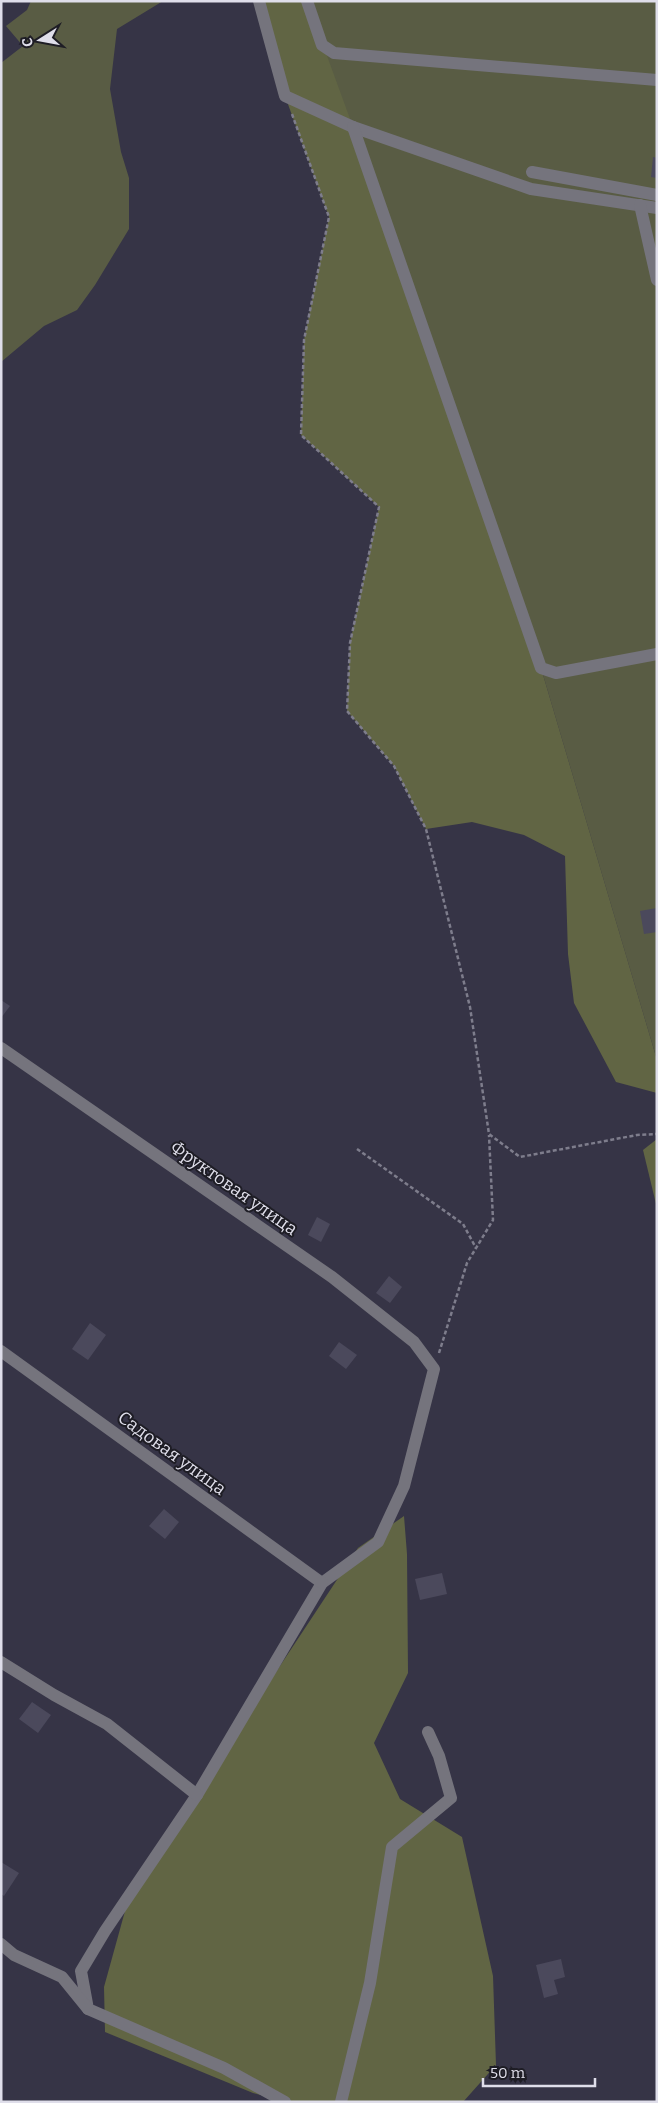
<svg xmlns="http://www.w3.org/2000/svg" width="658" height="2103" font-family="Bitter,serif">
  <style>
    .green { fill: #595c44 }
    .forest { fill: #616544 }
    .building { fill: #4b495c }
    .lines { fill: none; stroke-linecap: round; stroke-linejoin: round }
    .path { stroke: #7e7d8c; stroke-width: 2.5; stroke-dasharray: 4 2.5; stroke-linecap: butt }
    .minor { stroke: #75747d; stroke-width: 12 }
    .labels { text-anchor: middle; stroke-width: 4; stroke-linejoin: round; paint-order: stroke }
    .street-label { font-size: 18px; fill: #dfdeea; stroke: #1e1d25 }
  </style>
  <rect width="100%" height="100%" fill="#363446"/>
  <g class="green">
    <polygon points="31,1 163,1 117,29 110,89 121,152 129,178 129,229 95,285 77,310 44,326 1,362 1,63 23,46 6,26 27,10"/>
    <polygon points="307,1 657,1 657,1060 541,668"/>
  </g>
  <g class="forest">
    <polygon points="259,1 307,1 353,127 541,668 657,1060 657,1093 616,1082 574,1003 568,954 565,856 524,835 472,822 426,829 394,766 347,711 350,643 379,507 301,435 304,340 329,217 285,96"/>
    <polygon points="657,1139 657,1208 643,1150"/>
    <polygon points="404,1516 407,1554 408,1673 374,1743 400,1799 462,1837 493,1976 496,2065 463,2102 287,2102 253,2093 105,2032 104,1987 130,1893 358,1548"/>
  </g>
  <g class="building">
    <polygon points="653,157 657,158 657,178 651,177"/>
    <polygon points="657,908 657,932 644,934 640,911"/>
    <polygon points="1,1000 10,1006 1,1018"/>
    <polygon points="317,1217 330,1224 321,1242 308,1235"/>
    <polygon points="389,1276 402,1287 390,1303 376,1293"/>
    <polygon points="90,1323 106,1335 88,1360 72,1349"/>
    <polygon points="339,1342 357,1355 346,1369 329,1356"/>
    <polygon points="164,1509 179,1522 165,1539 149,1526"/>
    <polygon points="442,1573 447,1594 420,1600 415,1579"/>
    <polygon points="32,1702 51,1715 38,1733 19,1719"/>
    <polygon points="1,1862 19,1873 4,1896 1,1894"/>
    <polygon points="561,1959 565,1977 554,1980 558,1994 544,1998 536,1965"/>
  </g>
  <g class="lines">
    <g class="path">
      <polyline points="292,114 329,217 304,340 301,435 379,507 350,643 347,711 394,766 426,829 470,1007 489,1134 520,1157 637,1135 657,1134"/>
      <polyline points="357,1149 463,1224 476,1248"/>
      <polyline points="439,1353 467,1263 493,1220 489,1135"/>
    </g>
    <g class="minor">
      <polyline points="259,1 285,96 353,127 531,189 657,208"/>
      <polyline points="307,1 322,45 334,53 657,80"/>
      <polyline points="353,127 541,668 556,673 657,654"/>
      <polyline points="532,172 657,195"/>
      <polyline points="640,205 657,280"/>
      <polyline points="1,1048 332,1277 414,1342 434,1369 404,1486 378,1542 322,1583 197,1795 105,1931 81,1971 88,2009 224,2068 285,2102"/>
      <polyline points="1,1351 322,1583"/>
      <polyline points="1,1662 54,1695 107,1724 197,1795"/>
      <polyline points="1,1944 14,1955 62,1977 88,2009"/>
      <polyline points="341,2102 370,1983 392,1847 451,1798 439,1756 428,1732"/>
    </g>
  </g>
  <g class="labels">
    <g class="street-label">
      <text transform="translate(234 1188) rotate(35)" y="6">Фруктовая улица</text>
      <text transform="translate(172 1453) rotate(36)" y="6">Садовая улица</text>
    </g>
  </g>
  <rect width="658" height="2103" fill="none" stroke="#dfdeea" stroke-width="5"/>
  <g transform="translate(40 40) rotate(259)" stroke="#1e1d25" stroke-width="4" paint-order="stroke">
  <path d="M0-4L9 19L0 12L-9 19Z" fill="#dfdeea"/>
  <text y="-8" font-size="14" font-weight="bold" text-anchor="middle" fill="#dfdeea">С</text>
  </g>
  <path d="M483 2078v8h112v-8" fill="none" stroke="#dfdeea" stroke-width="2.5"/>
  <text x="490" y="2078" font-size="15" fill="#dfdeea" stroke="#1e1d25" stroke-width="4" paint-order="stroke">50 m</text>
</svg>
